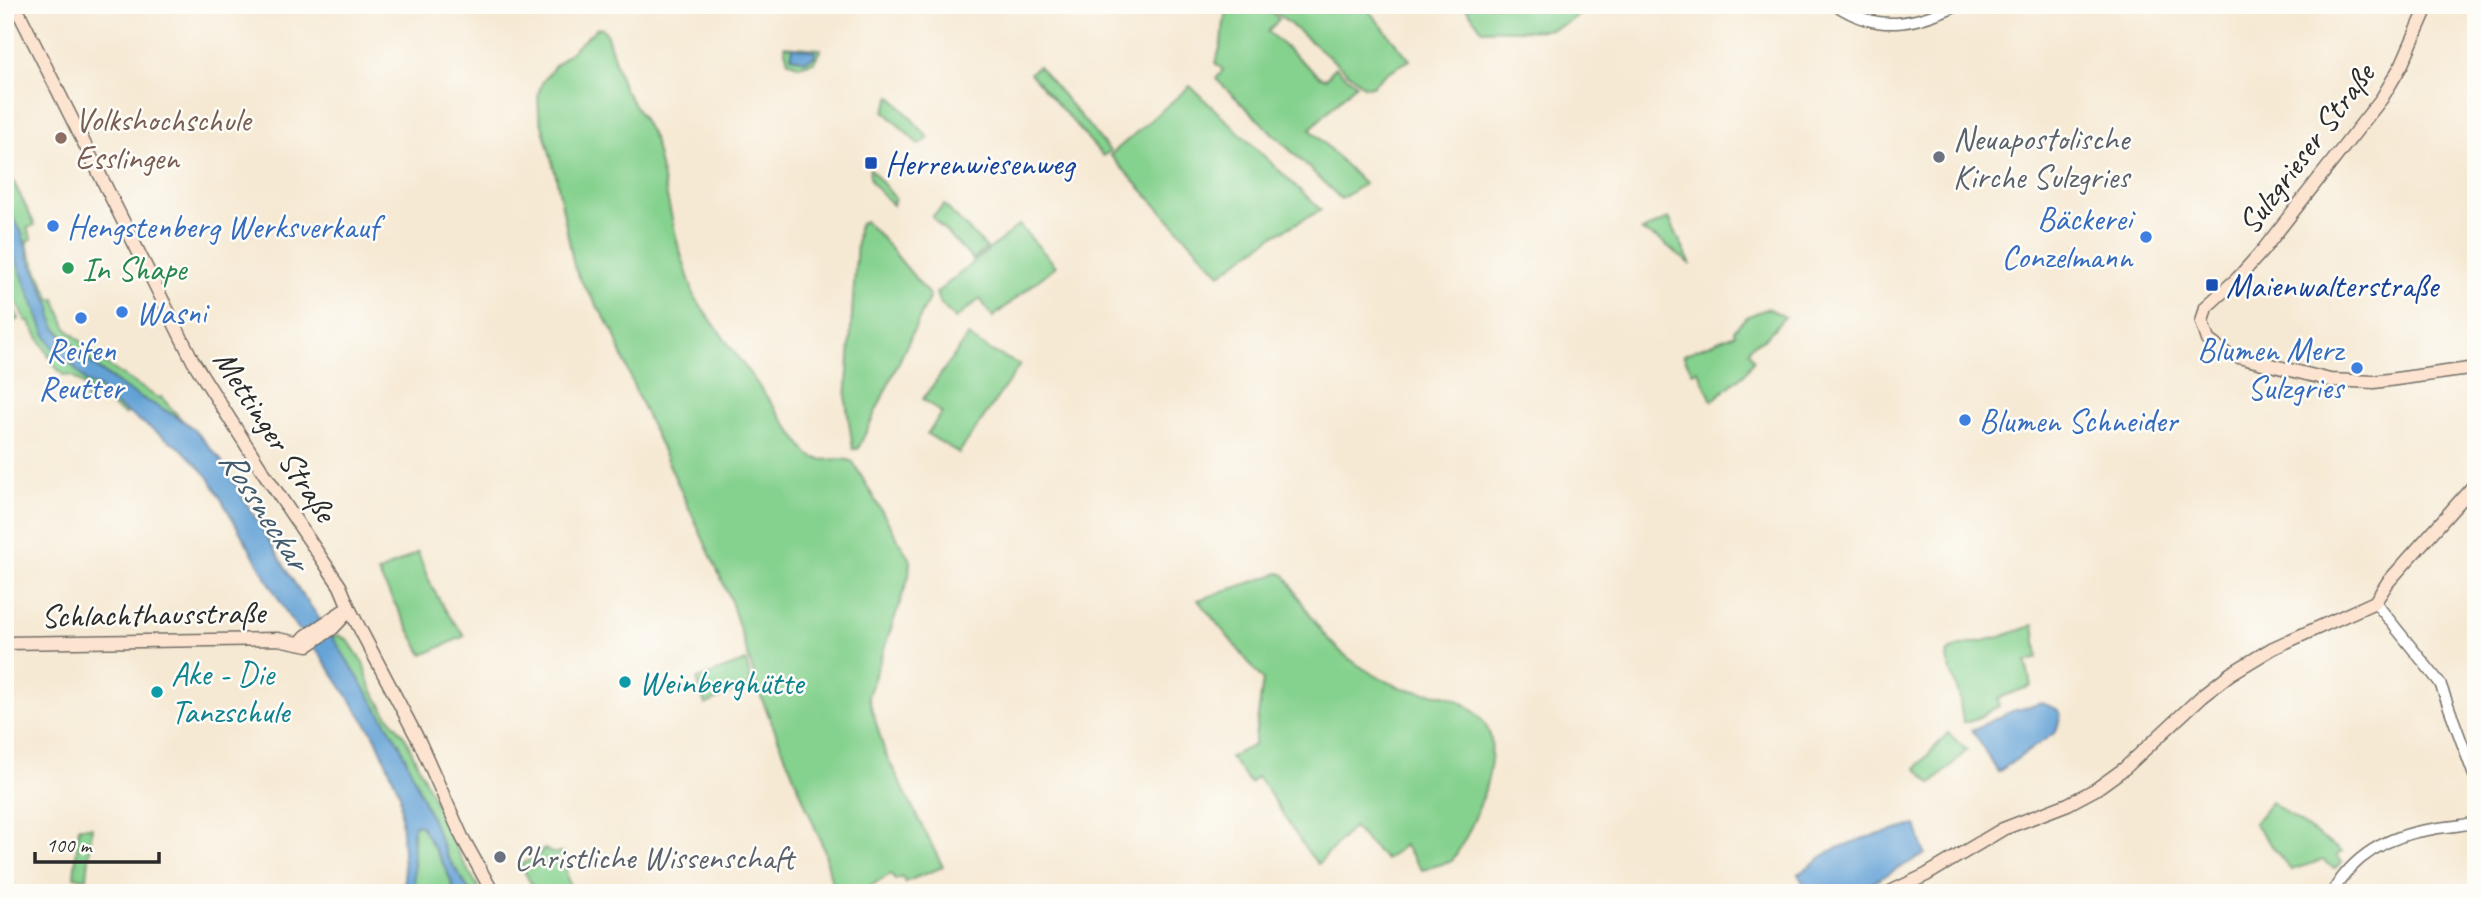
<svg xmlns="http://www.w3.org/2000/svg" width="2481" height="898" font-family="Caveat,sans-serif">
  <style>
    .green { fill: #85d18e; stroke: #587e5c; stroke-width: 2 }
    .water { fill: #64a2d6; stroke: #486680; stroke-width: 2 }
    .lines { fill: none; stroke-linecap: round; stroke-linejoin: round }
    .tertiary-casing { stroke: #726e66; stroke-width: 13 }
    .secondary-casing { stroke: #726e66; stroke-width: 15 }
    .tertiary { stroke: #fff; stroke-width: 10 }
    .secondary { stroke: #fde4d1; stroke-width: 12 }
    .education-dot { fill: #8d6e63; stroke: #fdfcf7; stroke-width: 2.5 }
    .worship-dot { fill: #6b7280; stroke: #fdfcf7; stroke-width: 2.5 }
    .transit-dot { fill: #1a4fb4; stroke: #fdfcf7; stroke-width: 2.5 }
    .shop-dot { fill: #3f7fe0; stroke: #fdfcf7; stroke-width: 2.5 }
    .leisure-dot { fill: #2e9e5b; stroke: #fdfcf7; stroke-width: 2.5 }
    .culture-dot { fill: #0f9aa8; stroke: #fdfcf7; stroke-width: 2.5 }
    .labels { text-anchor: middle; stroke-width: 5; stroke-linejoin: round; paint-order: stroke }
    .education-label { font-size: 33px; fill: #785e54; stroke: #fdfcf7; text-anchor: start }
    .worship-label { font-size: 33px; fill: #5b616d; stroke: #fdfcf7; text-anchor: start }
    .street-label { font-size: 33px; fill: #2b2b2b; stroke: #fdfcf7 }
    .transit-label { font-size: 33px; fill: #164399; stroke: #fdfcf7; text-anchor: start }
    .shop-label { font-size: 33px; fill: #366cbe; stroke: #fdfcf7; text-anchor: start }
    .leisure-label { font-size: 33px; fill: #27864d; stroke: #fdfcf7; text-anchor: start }
    .culture-label { font-size: 33px; fill: #0d838f; stroke: #fdfcf7; text-anchor: start }
    .water-label { font-size: 35px; font-style: italic; fill: #425b6f; stroke: #fdfcf7 }
  </style>
  <rect width="100%" height="100%" fill="#fdfcf7"/>
  <filter id="ink" filterUnits="userSpaceOnUse"><feTurbulence type="fractalNoise" baseFrequency=".0143" numOctaves="2"/><feDisplacementMap in="SourceGraphic" scale="14" xChannelSelector="R" yChannelSelector="G"/><feConvolveMatrix kernelMatrix="1 2 1 2 8 2 1 2 1" color-interpolation-filters="sRGB"/></filter>
  <filter id="wash" filterUnits="userSpaceOnUse"><feTurbulence type="fractalNoise" baseFrequency=".00686" numOctaves="4" result="noise"/><feDisplacementMap in="SourceGraphic" scale="28" xChannelSelector="R" yChannelSelector="G"/><feGaussianBlur stdDeviation="1.57" result="paint"/><feColorMatrix in="noise" values="0 0 0 0 0 0 0 0 0 0 0 0 0 0 0 0 0 1.4 0 .05"/><feComposite in="paint" operator="in"/></filter>
  <g filter="url(#wash)">
    <rect width="100%" height="100%" fill="#f6e9d3"/>
    <g class="green">
      <path d="M1230 5H1264L1279 19 1268 32 1320 77 1326 79 1335 67 1356 84 1310 129 1364 184 1341 199 1216 79 1223 70 1215 63C1225 42 1220 23 1230 5Z"/>
      <polygon points="1278,5 1364,5 1410,60 1388,72 1372,86 1365,87 1273,10"/>
      <path d="M1464 5H1588C1554 44 1525 26 1482 30Z"/>
      <path d="M597 28H602L606 33 623 87 643 119 654 140 678 245 695 298 808 454C825 466 840 454 853 462L910 560 909 576 868 696 885 753 943 867 905 882 902 877 895 880 891 874 858 893H834L824 849 761 697 730 598 636 392 613 331 580 279 574 266 556 176 539 114 538 94 542 83 554 67Z"/>
      <polygon points="784,46 821,49 814,62 799,66 788,61"/>
      <polygon points="1038,66 1110,151 1103,156 1030,73"/>
      <polygon points="1190,86 1321,210 1273,236 1220,274 1110,155"/>
      <polygon points="891,96 929,138 919,145 884,111"/>
      <path d="M5 165 35 225 27 228 32 239 27 241 29 252 51 300 55 299 67 329 107 365 158 398 161 397 182 420 127 390 94 365 55 327 51 314V307L28 256 22 233 6 205C9 197 5 175 5 165Z"/>
      <path d="M870 168 895 198 893 205C883 194 866 183 870 168Z"/>
      <polygon points="944,205 987,248 973,260 932,217"/>
      <polygon points="1669,218 1691,265 1660,240 1642,231"/>
      <polygon points="865,221 883,239 930,296 858,449 853,449 846,401 858,228 860,224"/>
      <polygon points="1019,225 1056,266 993,317 980,299 955,319 939,302 936,293"/>
      <polygon points="5,232 47,338 58,355 69,361 87,383 100,388 104,397 127,413 125,415 95,395 87,405 85,399 90,391 72,376 63,375 54,365 29,321 26,321 5,280"/>
      <polygon points="5,291 19,319 5,326"/>
      <polygon points="1768,308 1785,317 1764,339 1751,346 1749,351 1754,360 1745,373 1712,401 1698,370 1693,373 1683,355 1735,334 1734,330 1746,317"/>
      <polygon points="968,336 989,350 1020,365 959,453 927,434 942,413 923,399"/>
      <path d="M418 552C428 582 444 612 465 636L423 655 378 573Z"/>
      <path d="M1279 573 1285 575C1308 611 1322 641 1358 665 1372 674 1390 685 1406 689 1422 693 1438 692 1453 698 1469 704 1489 723 1491 740 1495 778 1472 831 1452 861L1422 870 1404 845 1386 860 1353 827 1318 864C1294 838 1280 804 1257 777L1250 783 1230 757 1254 745 1263 680 1198 600Z"/>
      <polygon points="2034,625 2038,658 2026,662 2031,686 1998,698 1999,706 1970,722 1963,722 1959,695 1947,659 1948,652 1957,647 2000,637"/>
      <polygon points="338,635 348,640 363,663 371,688 386,713 405,737 462,860 482,893 471,893 447,856 400,745 332,637"/>
      <polygon points="746,661 752,684 705,705 697,679"/>
      <polygon points="1948,733 1967,750 1932,784 1916,768"/>
      <polygon points="2271,802 2342,852 2337,855 2342,862 2334,869 2323,860 2291,870 2254,823"/>
      <polygon points="418,824 422,827 446,869 455,892 438,893 429,887 415,893 413,827"/>
      <polygon points="79,827 92,827 87,878 74,877"/>
      <polygon points="545,849 552,853 564,853 567,877 573,893 536,893 521,865"/>
    </g>
    <g class="water">
      <polygon points="793,47 815,51 814,57 805,61 791,57"/>
      <path d="M5 190 8 198 7 208 22 233 28 256 51 307C51 314 52 321 56 328 65 344 112 381 129 391 149 403 173 412 190 426 202 435 208 448 219 457L295 584 334 639 400 745 447 856 471 893H456L446 869 422 827 418 824 414 825 412 832 415 893H405L400 794 376 738 318 652 290 619 208 476 182 449 104 397 100 388 87 383 69 361 58 356 47 338 5 232Z"/>
      <polygon points="2042,703 2057,709 2061,715 2056,732 1998,772 1972,730 2012,711"/>
      <polygon points="1916,825 1925,854 1853,893 1809,893 1798,874 1832,850 1864,838"/>
    </g>
  </g>
  <g filter="url(#ink)">
    <g class="lines">
      <defs>
        <g id="tertiary">
          <path d="M1836 5C1878 33 1914 25 1957 5"/>
          <polyline points="2375,602 2440,683 2476,781"/>
          <path d="M2332 893C2354 854 2391 835 2433 829 2447 826 2464 827 2476 821"/>
        </g>
        <g id="secondary">
          <polyline points="15,5 193,361 264,473 340,586 350,610 420,743 462,837 493,893"/>
          <polyline points="2428,5 2402,64 2382,98 2263,250 2238,278 2206,307 2202,322 2208,340 2227,354 2330,380 2374,382 2476,368"/>
          <polyline points="5,643 278,639 308,645 333,628 350,610"/>
          <polyline points="300,643 306,636 343,611"/>
          <polyline points="1888,893 1926,875 2003,829 2068,804 2096,789 2125,768 2202,696 2230,674 2273,648 2375,602 2388,582 2476,483"/>
        </g>
      </defs>
      <use href="#tertiary" class="tertiary-casing"/>
      <use href="#secondary" class="secondary-casing"/>
      <use href="#tertiary" class="tertiary"/>
      <use href="#secondary" class="secondary"/>
    </g>
  </g>
  <circle class="education-dot" cx="61" cy="138" r="7"/>
  <g class="worship-dot">
    <circle cx="1939" cy="157" r="7"/>
    <circle cx="500" cy="857" r="7"/>
  </g>
  <g class="transit-dot">
    <rect x="864" y="156" width="14" height="14" rx="3.5"/>
    <rect x="2205" y="278" width="14" height="14" rx="3.5"/>
  </g>
  <g class="shop-dot">
    <circle cx="53" cy="226" r="7"/>
    <circle cx="2146" cy="237" r="7"/>
    <circle cx="122" cy="312" r="7"/>
    <circle cx="81" cy="318" r="7"/>
    <circle cx="2357" cy="368" r="7"/>
    <circle cx="1965" cy="420" r="7"/>
  </g>
  <circle class="leisure-dot" cx="68" cy="268" r="7"/>
  <g class="culture-dot">
    <circle cx="625" cy="682" r="7"/>
    <circle cx="157" cy="692" r="7"/>
  </g>
  <g class="labels">
    <g class="education-label">
      <text x="75" y="131">Volkshochschule<tspan x="75" dy="38">Esslingen</tspan></text>
    </g>
    <g class="worship-label">
      <text x="1953" y="150">Neuapostolische<tspan x="1953" dy="38">Kirche Sulzgries</tspan></text>
      <text x="514" y="869">Christliche Wissenschaft</text>
    </g>
    <g class="street-label">
      <text transform="translate(2305 148) rotate(-53)" y="12">Sulzgrieser Straße</text>
      <text transform="translate(276 435) rotate(57)" y="12">Mettinger Straße</text>
      <text transform="translate(153 613) rotate(-1)" y="12">Schlachthausstraße</text>
    </g>
    <g class="transit-label">
      <text x="885" y="175">Herrenwiesenweg</text>
      <text x="2226" y="297">Maienwalterstraße</text>
    </g>
    <g class="shop-label">
      <text x="2132" y="230" text-anchor="end">Bäckerei<tspan x="2132" dy="38">Conzelmann</tspan></text>
      <text x="67" y="238">Hengstenberg Werksverkauf</text>
      <text x="136" y="324">Wasni</text>
      <text x="81" y="361" text-anchor="middle">Reifen<tspan x="81" dy="38">Reutter</tspan></text>
      <text x="2343" y="361" text-anchor="end">Blumen Merz<tspan x="2343" dy="38">Sulzgries</tspan></text>
      <text x="1979" y="432">Blumen Schneider</text>
    </g>
    <g class="leisure-label">
      <text x="82" y="280">In Shape</text>
    </g>
    <g class="culture-label">
      <text x="171" y="685">Ake - Die<tspan x="171" dy="38">Tanzschule</tspan></text>
      <text x="639" y="694">Weinberghütte</text>
    </g>
    <g class="water-label">
      <text transform="translate(265 509) rotate(57)" y="12">Rossneckar</text>
    </g>
  </g>
  <rect width="2481" height="898" fill="none" stroke="#fdfcf7" stroke-width="28"/>
  <path d="M35 852v10h124v-10" fill="none" stroke="#2b2b2b" stroke-width="3.5"/>
  <text x="46" y="852" font-size="21" fill="#2b2b2b" stroke="#fdfcf7" stroke-width="5" paint-order="stroke">100 m</text>
</svg>
